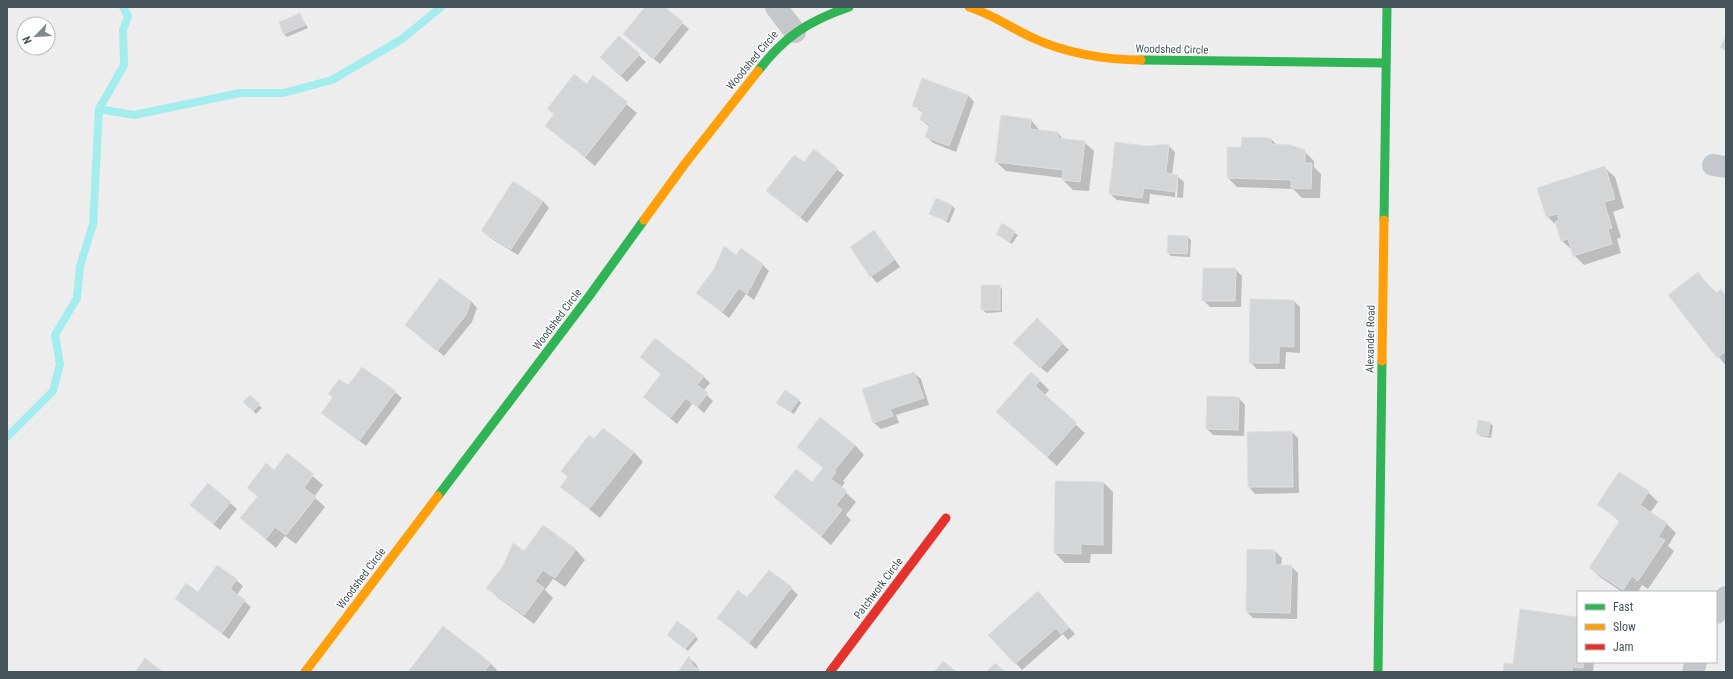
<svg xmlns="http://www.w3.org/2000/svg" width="1733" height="679" font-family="'Roboto Condensed',sans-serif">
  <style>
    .shadow { fill: #0003; fill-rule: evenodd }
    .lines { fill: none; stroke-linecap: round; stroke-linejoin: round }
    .stream { stroke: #a4edee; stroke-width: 8 }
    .building { fill: #d4d5d6; stroke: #dfdfe0 }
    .street { stroke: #c4c8ca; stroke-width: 22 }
    .fast { stroke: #30b455; stroke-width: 9 }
    .slow { stroke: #ff9f0a; stroke-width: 9 }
    .jam { stroke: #e5322d; stroke-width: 9 }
    .labels { text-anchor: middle; stroke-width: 3; stroke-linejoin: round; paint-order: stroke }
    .street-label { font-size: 11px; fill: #44545a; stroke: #fff }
  </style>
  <rect width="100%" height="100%" fill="#eeeded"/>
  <g class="shadow">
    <polygon points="646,7 663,7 689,29 660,64 631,40"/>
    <polygon points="300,15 308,28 287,37 284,34"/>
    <polygon points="619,37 646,62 627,82 608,63"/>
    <polygon points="594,77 637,113 595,166 547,126"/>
    <polygon points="968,95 974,102 956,152 933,143 926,136 930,127 921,120 923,113 913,105"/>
    <polygon points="1031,120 1040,131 1058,133 1064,140 1084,142 1094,151 1089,191 1073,190 1063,180 1063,178 1006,171 996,162"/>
    <polygon points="1243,138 1271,139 1277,145 1304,151 1314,161 1314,167 1321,174 1320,198 1302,198 1293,189 1237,187 1228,178 1242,148"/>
    <path d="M1168 145 1175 152 1172 175 1177 176 1184 182 1183 198 1150 194 1149 204 1117 200 1110 194 1147 147ZM1176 180H1178L1177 197H1175Z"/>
    <polygon points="814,151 844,175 807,223 768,191 804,164"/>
    <polygon points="1605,168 1615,177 1624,208 1613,212 1621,237 1617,239 1621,253 1584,265 1574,255 1572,250 1562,241 1557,226 1547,216"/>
    <polygon points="543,201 549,208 518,255 489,237 482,231"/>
    <polygon points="952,206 955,209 949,223 930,214"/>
    <polygon points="1002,225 1018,235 1012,244 997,234"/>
    <polygon points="874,231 880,238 900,267 877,283 871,276"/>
    <polygon points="1188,237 1191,240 1190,257 1171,256 1168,253"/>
    <polygon points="736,256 762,264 769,271 754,300 746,294 729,318 697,293"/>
    <polygon points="1235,269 1242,276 1241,307 1210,307 1203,300"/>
    <polygon points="1698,273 1717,294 1721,291 1726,296 1726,366 1669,295"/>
    <polygon points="999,286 1002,289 1002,312 986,313 982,309"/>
    <polygon points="471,301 477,308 472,322 444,356 406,325"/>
    <polygon points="1294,301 1300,307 1300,353 1286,352 1285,369 1257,369 1250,362"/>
    <polygon points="1037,319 1069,350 1047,373 1021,350"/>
    <polygon points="642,357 703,376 710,383 703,391 713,401 704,413 693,403 677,424 644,397 662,374"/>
    <polygon points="914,373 921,379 929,405 896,415 899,423 881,429 874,423 863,389"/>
    <polygon points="1032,373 1049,390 1044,396 1085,433 1057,466 1007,421"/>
    <polygon points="348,387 395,392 402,398 366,446 322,413 333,398 329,394"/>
    <polygon points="250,397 262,408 256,414 245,402"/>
    <polygon points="1239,398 1245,405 1244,436 1213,435 1207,429"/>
    <polygon points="798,399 801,403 794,414 781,406"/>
    <polygon points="1479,421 1490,423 1493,426 1491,438 1480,436 1477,433"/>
    <polygon points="1292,432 1298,438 1299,493 1255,494 1249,487"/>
    <polygon points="595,441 634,452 643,462 600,518 561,486"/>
    <polygon points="855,445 864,455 843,481 845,482 841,488 856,502 846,515 851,520 831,545 775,497 812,483 824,469 798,446"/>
    <polygon points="287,454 323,485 314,497 325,507 296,544 285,536 276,548 241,518 258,497 248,487 274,471"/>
    <polygon points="1056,482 1103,482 1113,492 1112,554 1091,554 1090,563 1065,563 1055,553"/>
    <polygon points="208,484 237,509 220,530 198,511"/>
    <polygon points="1648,492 1658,502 1650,513 1667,524 1676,533 1668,546 1674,551 1648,589 1642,585 1638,592 1622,592 1600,577 1590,568 1620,522 1599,504"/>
    <polygon points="543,527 576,550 585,560 565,587 553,579 545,590 553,598 534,624 497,597 488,588 524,552"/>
    <polygon points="1248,550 1275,551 1282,558 1281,566 1291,566 1298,573 1297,619 1253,618 1247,612"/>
    <polygon points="236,580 243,586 237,595 251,607 229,639 176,599"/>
    <polygon points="791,588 798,595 756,649 718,618 748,599"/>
    <polygon points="1044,599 1075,634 1068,640 1063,634 1022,670 990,635"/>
    <polygon points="1577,617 1578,662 1594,662 1593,672 1504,672"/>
    <polygon points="668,635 695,636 698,639 688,651"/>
    <polygon points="689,658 696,664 700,672 679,672"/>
    <polygon points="490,663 497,670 495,672 410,672"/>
  </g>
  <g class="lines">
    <g class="stream">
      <polyline points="99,109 134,115 240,93 283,93 332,80 402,39 441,7"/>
      <polyline points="7,437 53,391 60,364 55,335 77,298 80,266 93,224 99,109 124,65 123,30 128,16 123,7"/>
    </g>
  </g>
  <g class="building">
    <polygon points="645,7 665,7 683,22 653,59 623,34"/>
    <polygon points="300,13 305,25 283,34 279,22"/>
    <polygon points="619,36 640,54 620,76 600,57"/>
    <polygon points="1726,36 1726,51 1720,47"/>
    <polygon points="574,74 587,84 593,75 628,102 585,157 545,126 554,114 547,109"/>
    <polygon points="922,78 968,95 949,146 925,137 930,124 920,120 923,110 912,106"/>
    <polygon points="1001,115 1031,119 1030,129 1058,132 1058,138 1085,141 1080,182 1062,180 1063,170 995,162"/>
    <polygon points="1242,137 1271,138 1271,144 1290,145 1305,150 1305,163 1312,163 1311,189 1291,188 1291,180 1227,178 1227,147 1241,147"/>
    <polygon points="1115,142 1147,146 1169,144 1166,173 1178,175 1176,192 1144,188 1142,198 1109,194"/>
    <polygon points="814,149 838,168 800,217 766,191 794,155 804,162"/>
    <polygon points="1605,166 1615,199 1604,202 1612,228 1608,229 1612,244 1573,256 1568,239 1561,241 1555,222 1559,220 1557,214 1546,217 1537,188"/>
    <polygon points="513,181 543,201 511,249 481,231"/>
    <polygon points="936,198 952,205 946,221 929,214"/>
    <polygon points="1002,223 1015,231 1009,242 996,234"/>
    <polygon points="874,230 894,260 870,277 850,247"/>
    <polygon points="1168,235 1188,236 1187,254 1167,253"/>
    <polygon points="724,246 736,255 741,248 763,264 747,294 739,288 722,312 696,293 714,269"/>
    <polygon points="1203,268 1236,268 1235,301 1202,301"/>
    <polygon points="1698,272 1715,294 1721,289 1726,296 1726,351 1717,358 1668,295"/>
    <polygon points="440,278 471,301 466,315 437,351 405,325"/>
    <rect x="981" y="285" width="19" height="25"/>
    <polygon points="1250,299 1294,300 1294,347 1279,346 1279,363 1249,363"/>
    <polygon points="1037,318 1063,343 1040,368 1013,343"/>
    <polygon points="655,338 704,376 697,385 708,393 697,407 686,398 670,418 643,397 661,374 640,357"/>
    <polygon points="362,367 396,391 359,441 321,413 333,397 328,394 339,379 348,385"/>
    <polygon points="914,372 924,398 890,409 893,416 873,423 862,389"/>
    <polygon points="1031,372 1040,380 1035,386 1077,423 1047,457 996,412"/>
    <polygon points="785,390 799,399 790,412 776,403"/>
    <polygon points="250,395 260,404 253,411 243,402"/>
    <polygon points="1207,396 1239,397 1238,430 1206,429"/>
    <polygon points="820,417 855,445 834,471 836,472 831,479 847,491 836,505 842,510 821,536 774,497 796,469 812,482 823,468 797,447"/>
    <polygon points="1478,420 1490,422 1488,436 1476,434"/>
    <polygon points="603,428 634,452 589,509 560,487 568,477 561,471 589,435 594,439"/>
    <polygon points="1292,431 1293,487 1248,487 1247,432"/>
    <polygon points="287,453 314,474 304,488 316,497 286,535 275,527 266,539 240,518 258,496 247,488 266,463 274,470"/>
    <polygon points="1619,472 1649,491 1640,505 1667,523 1658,537 1665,540 1638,581 1632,576 1623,590 1589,568 1620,520 1597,505"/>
    <polygon points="1055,481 1103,482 1103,545 1081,544 1081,554 1054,553"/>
    <polygon points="208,483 231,502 213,524 190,505"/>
    <polygon points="543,525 576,549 555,578 543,570 535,581 544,588 524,615 486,588 503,566 513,543 524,551"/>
    <polygon points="1247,549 1275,550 1275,565 1292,565 1290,613 1246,612"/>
    <polygon points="217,565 237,579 230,589 245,600 222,633 175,599 186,583 198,592"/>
    <polygon points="769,570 792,587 749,643 717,618 738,590 747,597"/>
    <polygon points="1038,591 1069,627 1061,634 1056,628 1015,664 988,635"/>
    <polygon points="1520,609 1578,617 1576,632 1578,632 1578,662 1584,662 1583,668 1572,667 1572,672 1503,672 1504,663 1513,664"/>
    <polygon points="677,621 696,635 685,649 667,635"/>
    <polygon points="443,626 491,663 484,672 408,672"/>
    <polygon points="689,656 693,666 702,672 678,672"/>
    <polygon points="145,658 163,672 135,672"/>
    <polygon points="943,661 957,672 934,672"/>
    <polygon points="995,663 1004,671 986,672"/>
  </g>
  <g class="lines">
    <g class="street">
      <polyline points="776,7 795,32"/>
      <polyline points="1713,165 1726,167"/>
      <polyline points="1716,613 1726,597"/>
      <polyline points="1693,672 1696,662"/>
    </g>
    <g class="fast">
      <polyline points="1141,60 1385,63"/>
      <path d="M758 71C784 37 808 21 849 7"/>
      <polyline points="1384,220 1387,7"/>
      <polyline points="438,496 590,295 644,220"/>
      <polyline points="1378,672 1382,361"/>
    </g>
    <g class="slow">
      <path d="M969 7C992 14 1011 28 1033 38 1065 53 1106 60 1141 60"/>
      <polyline points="644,220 684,165 758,71"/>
      <polyline points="1382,361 1384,220"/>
      <polyline points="305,672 438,496"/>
    </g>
    <polyline class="jam" points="830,672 946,518"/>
  </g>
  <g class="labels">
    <g class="street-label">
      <text transform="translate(1172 49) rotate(1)" y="4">Woodshed Circle</text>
      <text transform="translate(752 60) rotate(-50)" y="4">Woodshed Circle</text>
      <text transform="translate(557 319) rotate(-53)" y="4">Woodshed Circle</text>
      <text transform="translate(1370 339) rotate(-89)" y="4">Alexander Road</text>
      <text transform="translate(361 578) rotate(-53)" y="4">Woodshed Circle</text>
      <text transform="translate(878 588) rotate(-53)" y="4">Patchwork Circle</text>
    </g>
  </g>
  <rect width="1733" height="679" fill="none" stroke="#44545a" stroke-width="16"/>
  <rect x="1577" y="591" width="140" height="72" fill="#ffffff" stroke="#b4bbbd"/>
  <rect x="1585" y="604" width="20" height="6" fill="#30b455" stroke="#b4bbbd"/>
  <text x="1613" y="611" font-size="12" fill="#44545a">Fast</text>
  <rect x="1585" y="624" width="20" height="6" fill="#ff9f0a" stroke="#b4bbbd"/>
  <text x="1613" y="631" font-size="12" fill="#44545a">Slow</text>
  <rect x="1585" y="644" width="20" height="6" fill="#e5322d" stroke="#b4bbbd"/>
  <text x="1613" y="651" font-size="12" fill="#44545a">Jam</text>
  <g transform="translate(36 36) rotate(245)"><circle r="19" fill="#ffffff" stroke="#b4bbbd"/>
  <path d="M0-3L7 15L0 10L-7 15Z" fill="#808a8d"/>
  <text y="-6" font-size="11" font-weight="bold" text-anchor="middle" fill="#44545a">N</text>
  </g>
</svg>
